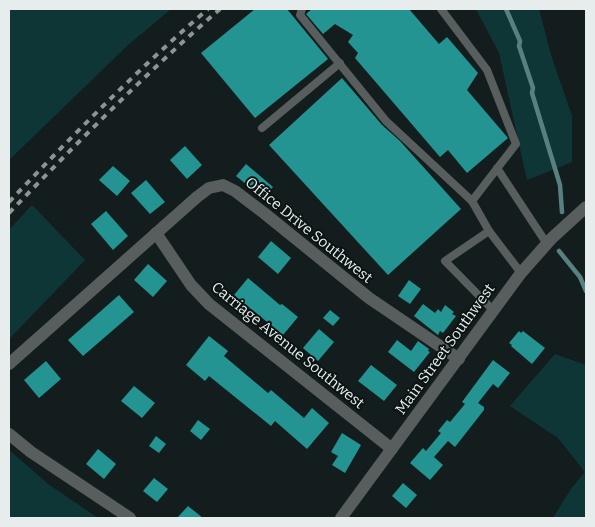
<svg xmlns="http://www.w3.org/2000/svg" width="595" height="527" font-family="Bitter,serif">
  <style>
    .green { fill: #0f3636 }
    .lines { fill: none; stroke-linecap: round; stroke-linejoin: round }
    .stream { stroke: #588080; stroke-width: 4.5 }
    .building { fill: #239492 }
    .service { stroke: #585d5d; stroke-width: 8 }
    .minor { stroke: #585d5d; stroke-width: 12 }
    .rail { stroke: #8d9494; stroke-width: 4; stroke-dasharray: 6 6; stroke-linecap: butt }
    .labels { text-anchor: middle; stroke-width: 4; stroke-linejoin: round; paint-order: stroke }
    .street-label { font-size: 15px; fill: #e7eded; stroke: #0b1413 }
  </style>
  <rect width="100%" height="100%" fill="#141d1d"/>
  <g class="green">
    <polygon points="9,9 171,9 128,45 9,160"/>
    <polygon points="476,9 539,9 551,55 572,116 572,162 527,180 499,53"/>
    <polygon points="32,205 85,260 9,339 9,230"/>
    <polygon points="555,354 586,365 586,518 553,518 571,489 585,472 558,438 510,406"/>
    <polygon points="9,450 48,484 98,518 9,518"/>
  </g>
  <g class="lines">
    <g class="stream">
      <polyline points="506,9 520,41 519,46 533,88 532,93 560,185 562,212"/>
      <polyline points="559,251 580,277 586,291"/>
    </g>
  </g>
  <g class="building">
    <polygon points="255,9 287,9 328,59 255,118 201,53"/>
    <polygon points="312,9 409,9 439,44 447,37 478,73 467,90 508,138 467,173 448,150 440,157 355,58 358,53 348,42 353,35 335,24 323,34 306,14"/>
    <polygon points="342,78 382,125 400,141 461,209 388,275 269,145"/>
    <polygon points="185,146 202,165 187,179 170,160"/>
    <polygon points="246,164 273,187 263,198 236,176"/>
    <polygon points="113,166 130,181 117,196 99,180"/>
    <polygon points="146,180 165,202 150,214 131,193"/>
    <polygon points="106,211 128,236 113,250 91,224"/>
    <polygon points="271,241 291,258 278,274 258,257"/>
    <polygon points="148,264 167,281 153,297 134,280"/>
    <polygon points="248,278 280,305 282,304 298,317 283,335 234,295"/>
    <polygon points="409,280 421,289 410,304 398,296"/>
    <polygon points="119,295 134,312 83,356 68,340"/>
    <polygon points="423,304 435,313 438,309 441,312 445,305 454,312 452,314 456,316 443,333 440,331 438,335 414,316"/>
    <polygon points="330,310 340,318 333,326 323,318"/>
    <polygon points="319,329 334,342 318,361 303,348"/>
    <polygon points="519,331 521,333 523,331 545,348 532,364 511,346 512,345 509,343"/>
    <polygon points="209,336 228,351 224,356 268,393 271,390 304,418 312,408 329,423 307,449 275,421 271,426 209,376 205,381 186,365"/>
    <polygon points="397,340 411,351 418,341 429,349 428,351 430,352 414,372 388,352"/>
    <polygon points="493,360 510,373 498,388 493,384 478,403 484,407 484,410 455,447 448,441 434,457 443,465 430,480 410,463 423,448 426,451 441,433 438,431 447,420 450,422 465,404 462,402"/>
    <polygon points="46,361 61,379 39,398 24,380"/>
    <polygon points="371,365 397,385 384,401 358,381"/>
    <polygon points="134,386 155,403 142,418 121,401"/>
    <polygon points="198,420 210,429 201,440 190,431"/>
    <polygon points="342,433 361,445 345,473 332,465 338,456 331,452"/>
    <polygon points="156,436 166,444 159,453 149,446"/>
    <polygon points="98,449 116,464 104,479 86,464"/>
    <polygon points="154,478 168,489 157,502 143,491"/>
    <polygon points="403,483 417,495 406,508 392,496"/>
    <polygon points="188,506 203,518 177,518"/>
  </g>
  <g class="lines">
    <g class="service">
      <polyline points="302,9 300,15 386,121 472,201 489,231 445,261 494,311"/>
      <polyline points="441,9 487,70 516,144 472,201"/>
      <polyline points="262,128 340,63"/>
      <polyline points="497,168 547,244"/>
      <polyline points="489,231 521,273"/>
    </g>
    <g class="minor">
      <polyline points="156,233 191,285 209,304 392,449"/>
      <polyline points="9,364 197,197 209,188 223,185 235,191 264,213 369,298 459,359"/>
      <polyline points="9,434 31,452 130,518"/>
      <polyline points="341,518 521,273 552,238 586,207"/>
    </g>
    <g class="rail">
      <path d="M9 202C73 135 138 69 208 9"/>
      <path d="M9 213C77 143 146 73 220 9"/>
    </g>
  </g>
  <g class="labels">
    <g class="street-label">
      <text transform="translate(309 230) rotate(39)" y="5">Office Drive Southwest</text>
      <text transform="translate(288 345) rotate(39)" y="5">Carriage Avenue Southwest</text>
      <text transform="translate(445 349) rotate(-54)" y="5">Main Street Southwest</text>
    </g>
  </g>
  <rect width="595" height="527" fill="none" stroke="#e7eded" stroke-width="20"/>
</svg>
